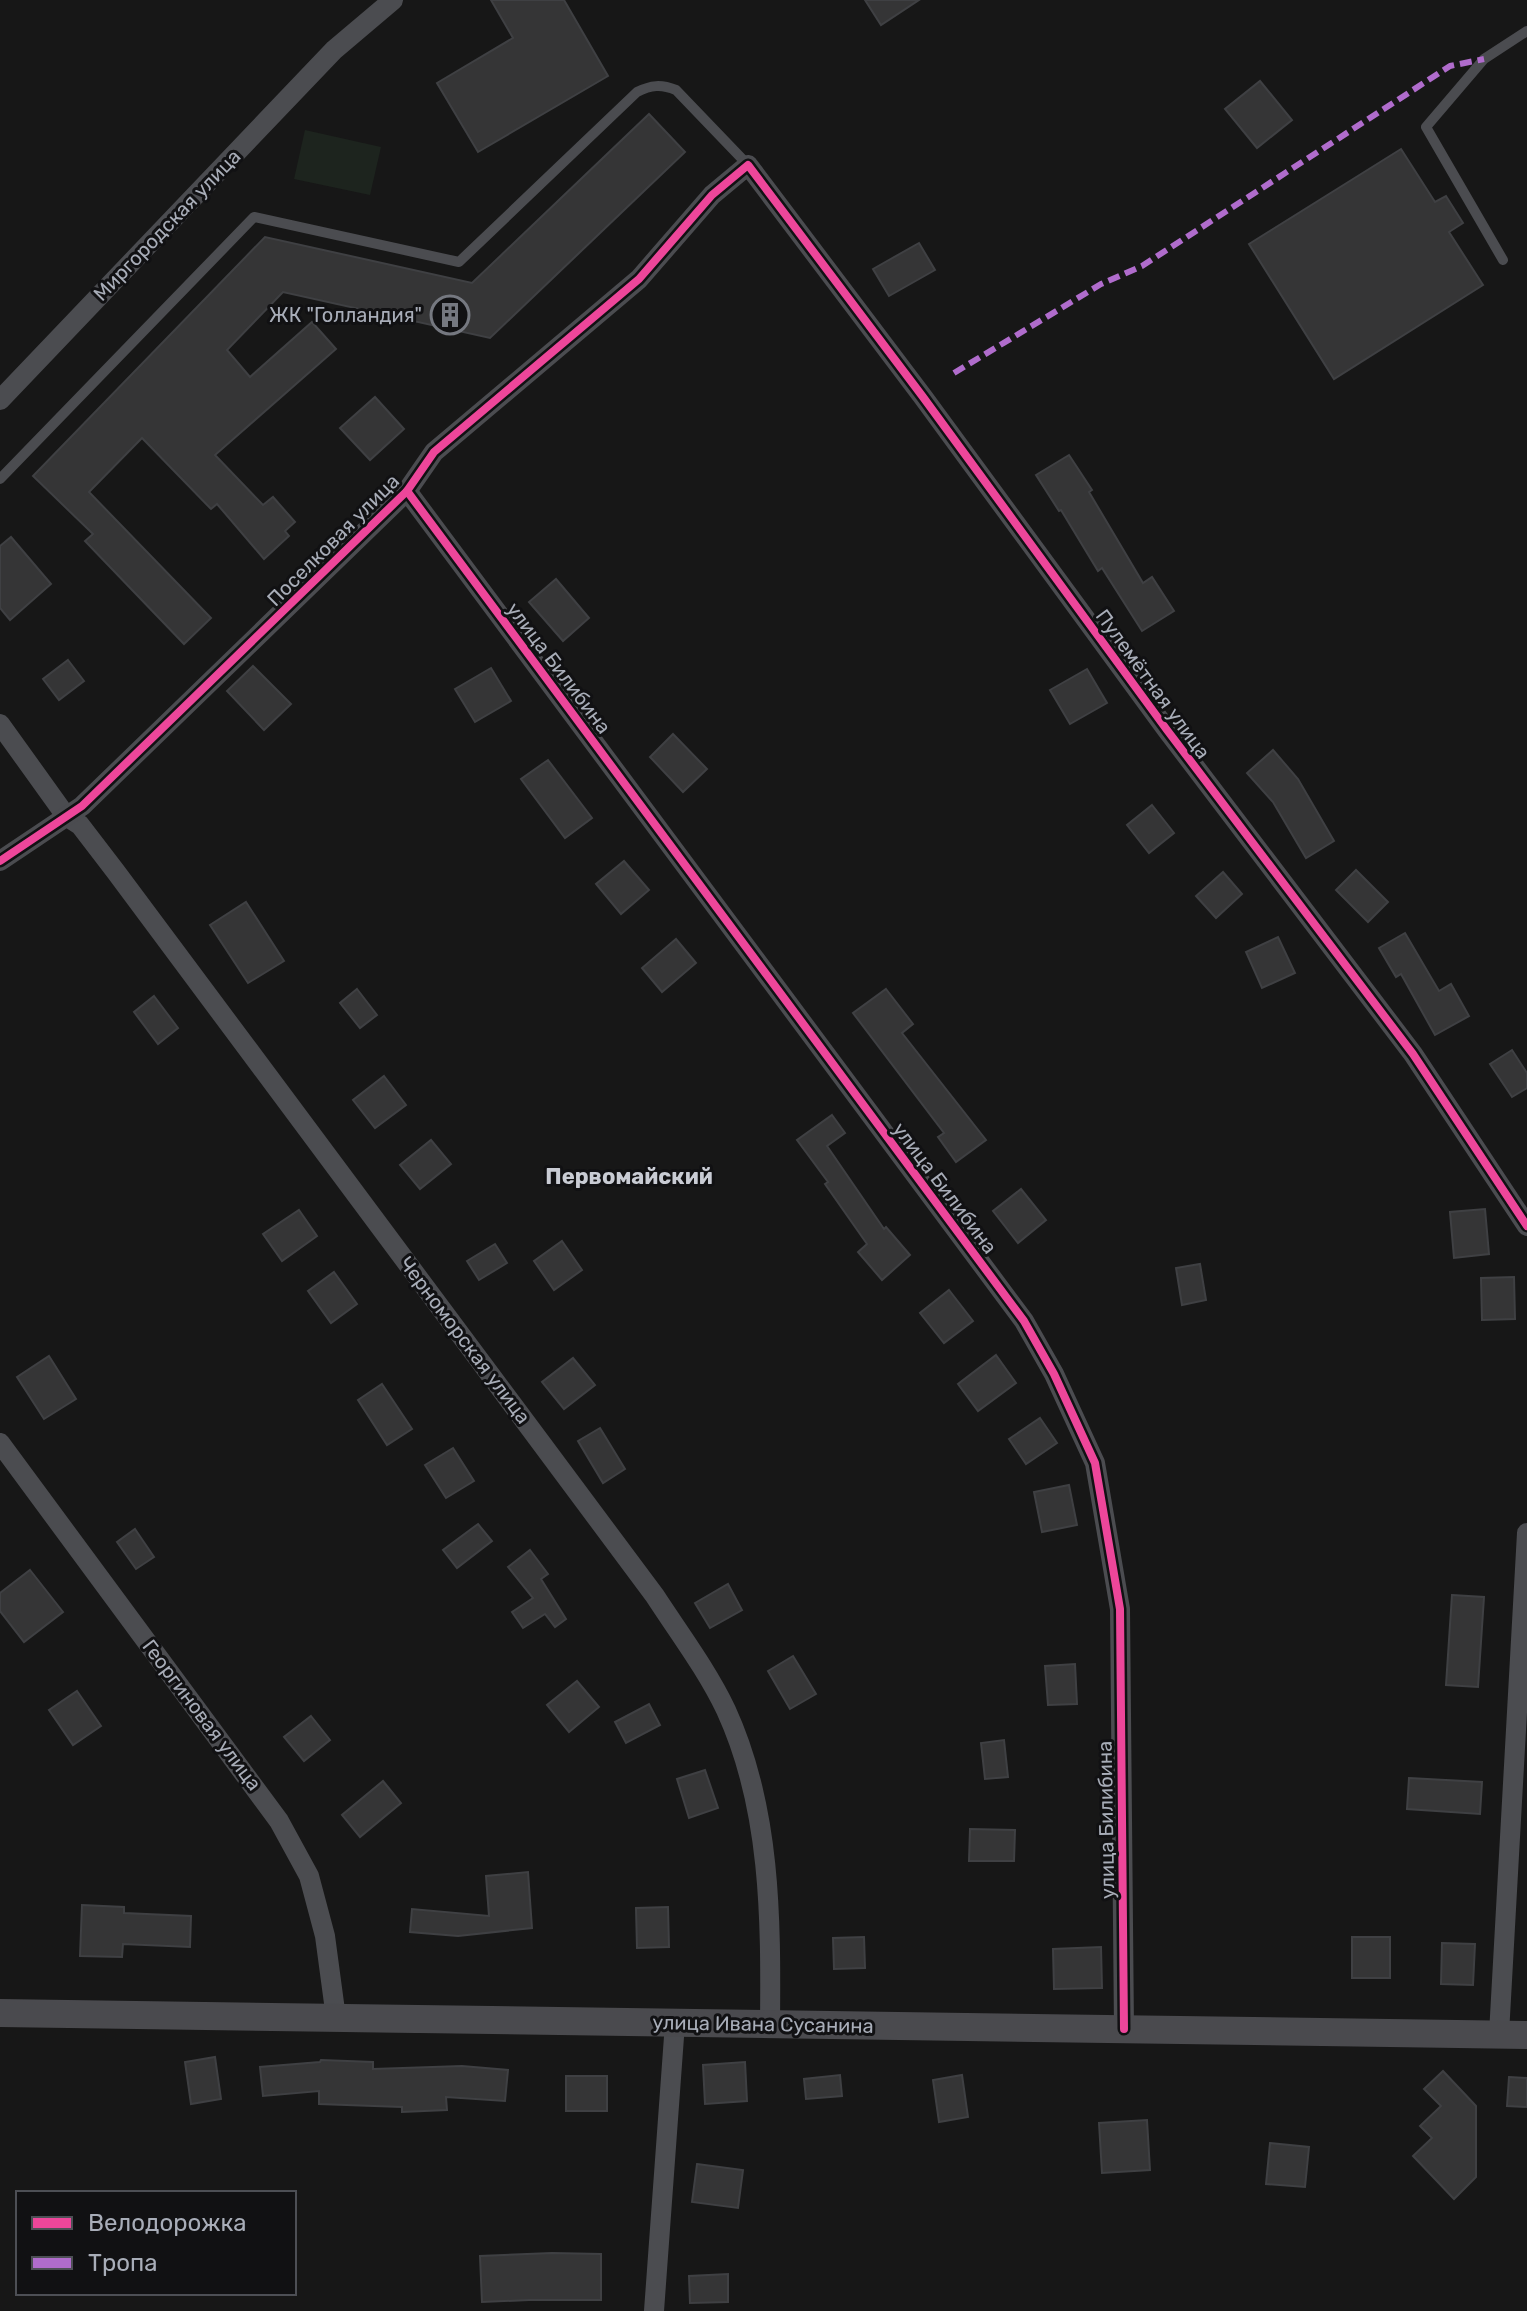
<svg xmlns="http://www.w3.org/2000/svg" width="1527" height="2311" font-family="Rubik,sans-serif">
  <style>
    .green { fill: #1d241e }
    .building { fill: #353536; stroke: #3f4043; stroke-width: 2 }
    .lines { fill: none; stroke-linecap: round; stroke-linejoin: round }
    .lane { stroke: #4b4c50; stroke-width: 10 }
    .street { stroke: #4b4c50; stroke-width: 20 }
    .secondary { stroke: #4a4a4e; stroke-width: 28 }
    .quiet { stroke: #b06ccc; stroke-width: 6; stroke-dasharray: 12 6; stroke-linecap: butt }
    .cycleway-casing { stroke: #111113; stroke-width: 13 }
    .cycleway { stroke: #ed469a; stroke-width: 8 }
    .labels { text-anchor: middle; stroke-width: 6; stroke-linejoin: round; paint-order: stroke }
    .street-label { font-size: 20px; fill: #a8adb8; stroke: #111113 }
    .poi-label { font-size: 20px; fill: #a8adb8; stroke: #111113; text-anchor: end }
    .neighbourhood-label { font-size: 22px; font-weight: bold; fill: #c9ccd4; stroke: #111113 }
  </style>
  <rect width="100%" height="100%" fill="#171717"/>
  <polygon class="green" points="305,130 381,147 370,195 294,179"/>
  <g class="building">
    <polygon points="491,0 564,0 608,76 478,152 437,83 513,38"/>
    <polygon points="865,0 919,0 881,25"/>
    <polygon points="1260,81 1292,120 1257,148 1225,109"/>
    <polygon points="649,114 685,152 490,338 283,292 227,350 250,377 312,322 336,349 215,455 263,505 273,497 295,522 285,531 289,536 264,559 217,504 211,509 142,438 89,492 211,618 184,644 85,541 93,534 33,476 265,237 472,283"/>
    <polygon points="1401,149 1435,202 1446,196 1463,223 1449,232 1483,285 1334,379 1249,244"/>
    <polygon points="919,243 935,270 889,296 873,269"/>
    <polygon points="375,397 404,429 370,460 340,428"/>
    <polygon points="1069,455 1092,490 1089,492 1143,583 1152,577 1174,611 1142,631 1102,568 1098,571 1061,510 1059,511 1036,475"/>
    <polygon points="11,537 51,584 10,620 0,608 0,546"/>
    <polygon points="556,579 589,618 563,641 529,602"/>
    <polygon points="68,660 84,681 59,700 43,679"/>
    <polygon points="253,666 291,704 264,730 227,691"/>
    <polygon points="491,668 511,701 475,722 455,689"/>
    <polygon points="1087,669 1107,703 1070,724 1050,690"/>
    <polygon points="673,734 707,769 683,792 650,757"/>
    <polygon points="1273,750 1298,779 1334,841 1306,858 1273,802 1247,773"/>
    <polygon points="548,760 592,818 565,838 521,779"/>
    <polygon points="1152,805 1174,833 1149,853 1127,825"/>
    <polygon points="624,861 649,890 621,914 596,884"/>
    <polygon points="1356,870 1388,902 1368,922 1336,890"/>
    <polygon points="1223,872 1242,894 1216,918 1196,896"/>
    <polygon points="246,902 284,961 248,983 210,925"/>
    <polygon points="1405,933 1439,991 1451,984 1469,1016 1435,1035 1401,974 1396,977 1379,948"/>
    <polygon points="1278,937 1295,973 1262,988 1246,952"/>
    <polygon points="676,939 696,963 662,992 642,968"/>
    <polygon points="357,989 377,1015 360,1028 340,1003"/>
    <polygon points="886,989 913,1024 902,1033 986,1140 956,1162 938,1137 944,1133 853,1013"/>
    <polygon points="154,996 178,1028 158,1044 134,1012"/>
    <polygon points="1512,1050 1527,1073 1527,1088 1512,1097 1490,1064"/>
    <polygon points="384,1076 406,1105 375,1128 353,1100"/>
    <polygon points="832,1115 845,1133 827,1146 884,1229 886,1227 910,1255 882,1280 858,1252 867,1244 825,1184 828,1182 797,1140"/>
    <polygon points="431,1140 451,1164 420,1189 400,1165"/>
    <polygon points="1021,1189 1046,1220 1018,1243 993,1211"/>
    <polygon points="1485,1209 1489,1254 1454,1258 1450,1212"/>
    <polygon points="299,1210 317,1236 282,1261 263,1234"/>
    <polygon points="562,1241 582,1270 554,1290 534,1261"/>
    <polygon points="495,1244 507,1263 479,1280 467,1261"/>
    <polygon points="1200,1264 1206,1300 1182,1305 1176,1268"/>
    <polygon points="334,1272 357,1304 331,1323 308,1291"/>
    <polygon points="1514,1277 1515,1319 1482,1320 1481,1278"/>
    <polygon points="949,1290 973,1321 944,1343 920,1313"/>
    <polygon points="996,1355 1016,1383 978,1411 958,1384"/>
    <polygon points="49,1356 76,1399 44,1419 17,1377"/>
    <polygon points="573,1358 595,1385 564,1409 542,1382"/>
    <polygon points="382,1384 412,1429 387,1445 358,1400"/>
    <polygon points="1040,1418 1057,1443 1026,1464 1009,1439"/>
    <polygon points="600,1428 625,1469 603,1483 578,1441"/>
    <polygon points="453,1448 474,1481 446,1498 425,1465"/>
    <polygon points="1069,1485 1077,1525 1042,1532 1034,1492"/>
    <polygon points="478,1524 492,1541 457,1568 443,1550"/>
    <polygon points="135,1529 154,1557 136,1569 117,1542"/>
    <polygon points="530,1550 548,1574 541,1579 566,1619 555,1627 545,1614 523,1628 512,1612 533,1598 508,1567"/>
    <polygon points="30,1570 63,1612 24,1642 0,1611 0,1593"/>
    <polygon points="728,1584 742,1610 710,1628 695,1603"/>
    <polygon points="1452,1595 1484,1597 1478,1687 1446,1685"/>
    <polygon points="793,1656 816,1694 790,1709 768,1671"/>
    <polygon points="1075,1664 1077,1704 1048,1705 1045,1666"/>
    <polygon points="577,1681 599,1707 569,1732 547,1705"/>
    <polygon points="77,1691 101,1726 73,1745 49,1710"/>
    <polygon points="649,1704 660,1725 626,1743 615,1722"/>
    <polygon points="311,1716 330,1740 304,1761 284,1737"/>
    <polygon points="1004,1740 1008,1777 985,1779 981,1743"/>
    <polygon points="705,1770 718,1808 689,1818 677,1779"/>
    <polygon points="1409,1778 1482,1782 1480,1814 1407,1809"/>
    <polygon points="383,1781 401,1803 360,1837 342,1815"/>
    <polygon points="970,1829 1015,1830 1014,1861 969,1861"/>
    <polygon points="528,1872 532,1928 458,1936 410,1932 412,1909 489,1916 486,1876"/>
    <polygon points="82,1905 124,1907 124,1913 191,1916 190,1947 123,1944 122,1957 80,1956"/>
    <polygon points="668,1907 669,1947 637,1948 636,1908"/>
    <polygon points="864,1937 865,1968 834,1969 833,1938"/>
    <rect x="1352" y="1937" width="38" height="41"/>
    <polygon points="1442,1943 1475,1944 1473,1985 1441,1984"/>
    <polygon points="1101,1947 1102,1988 1054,1989 1053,1949"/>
    <polygon points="215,2057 221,2099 191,2104 185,2062"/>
    <polygon points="321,2060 373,2062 373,2069 462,2066 508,2070 505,2101 446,2097 447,2110 402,2112 402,2107 319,2104 319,2091 263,2096 260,2067 320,2062"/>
    <polygon points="745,2062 747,2101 705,2104 703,2065"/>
    <polygon points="1443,2071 1476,2106 1476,2177 1454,2199 1413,2156 1432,2138 1420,2126 1441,2106 1424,2089"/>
    <polygon points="840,2075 842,2096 806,2099 804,2079"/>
    <polygon points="962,2075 968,2117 939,2122 933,2080"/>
    <rect x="566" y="2076" width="41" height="35"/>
    <polygon points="1509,2077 1527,2078 1527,2107 1507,2106"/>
    <polygon points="1147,2120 1150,2170 1102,2173 1099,2123"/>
    <polygon points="1270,2143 1309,2147 1305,2187 1266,2184"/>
    <polygon points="697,2164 743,2170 738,2208 692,2202"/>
    <polygon points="552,2253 601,2254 601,2300 529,2300 482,2302 480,2256"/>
    <polygon points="728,2274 728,2302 690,2303 689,2276"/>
  </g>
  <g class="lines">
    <g class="lane">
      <polyline points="1503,260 1426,127 1484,59 1527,31"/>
      <path d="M0 479 254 217 459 262 637 92C651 85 661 84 676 90L748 165"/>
    </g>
    <g class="street">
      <polyline points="0,400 334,50 393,0"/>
      <polyline points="407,491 1024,1321 1054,1374 1095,1463 1120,1609 1124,2029"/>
      <path d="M0 724 66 816 80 825 116 872 655 1596C679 1633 707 1670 726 1710 771 1808 771 1919 770 2024"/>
      <polyline points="0,861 82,806 407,491 434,452 639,279 712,195 748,165 923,397 1167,730 1413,1054 1527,1226"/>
      <polyline points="0,1443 279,1821 309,1876 325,1936 336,2018"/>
      <polyline points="1499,2034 1527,1533"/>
      <polyline points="654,2311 675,2023"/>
    </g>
    <polyline class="secondary" points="0,2013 1527,2035"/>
    <polyline class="quiet" points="954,373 1101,284 1142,266 1450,66 1484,59"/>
    <defs>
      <g id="cycleway">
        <polyline points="407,491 1024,1321 1054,1374 1095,1463 1120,1609 1124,2029"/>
        <polyline points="0,861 82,806 407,491 434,452 639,279 712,195 748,165 923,397 1167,730 1413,1054 1527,1226"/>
      </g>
    </defs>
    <use href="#cycleway" class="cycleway-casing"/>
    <use href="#cycleway" class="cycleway"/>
  </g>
  <defs>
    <symbol id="building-ring" viewBox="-11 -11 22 22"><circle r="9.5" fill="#111113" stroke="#757880" stroke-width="1.5"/><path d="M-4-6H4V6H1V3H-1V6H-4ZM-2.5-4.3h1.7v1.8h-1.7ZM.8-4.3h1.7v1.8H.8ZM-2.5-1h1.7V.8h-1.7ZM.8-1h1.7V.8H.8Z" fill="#757880"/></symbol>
  </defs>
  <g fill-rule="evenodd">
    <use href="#building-ring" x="428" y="293" width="44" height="44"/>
  </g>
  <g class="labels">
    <g class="street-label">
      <text transform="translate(167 225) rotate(-46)" y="7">Миргородская улица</text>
      <text transform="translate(333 540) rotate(-45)" y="7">Поселковая улица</text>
      <text transform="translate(559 668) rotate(53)" y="7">улица Билибина</text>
      <text transform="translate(1153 684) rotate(54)" y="7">Пулемётная улица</text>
      <text transform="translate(945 1188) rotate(53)" y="7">улица Билибина</text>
      <text transform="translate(465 1340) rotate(53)" y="7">Черноморская улица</text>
      <text transform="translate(202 1715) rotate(53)" y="7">Георгиновая улица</text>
      <text transform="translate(1106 1820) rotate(-91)" y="7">улица Билибина</text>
      <text transform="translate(763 2024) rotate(1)" y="7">улица Ивана Сусанина</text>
    </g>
    <g class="poi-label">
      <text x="422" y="322">ЖК "Голландия"</text>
    </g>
    <g class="neighbourhood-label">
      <text x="629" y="1184">Первомайский</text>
    </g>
  </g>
  <rect x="16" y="2191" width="280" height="104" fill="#111113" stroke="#4d4f55" stroke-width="2"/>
  <rect x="32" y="2217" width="40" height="12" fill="#ed469a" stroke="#4d4f55" stroke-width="2"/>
  <text x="88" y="2231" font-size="24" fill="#a8adb8">Велодорожка</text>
  <rect x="32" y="2257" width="40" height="12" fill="#b06ccc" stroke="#4d4f55" stroke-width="2"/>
  <text x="88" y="2271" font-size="24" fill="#a8adb8">Тропа</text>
</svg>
